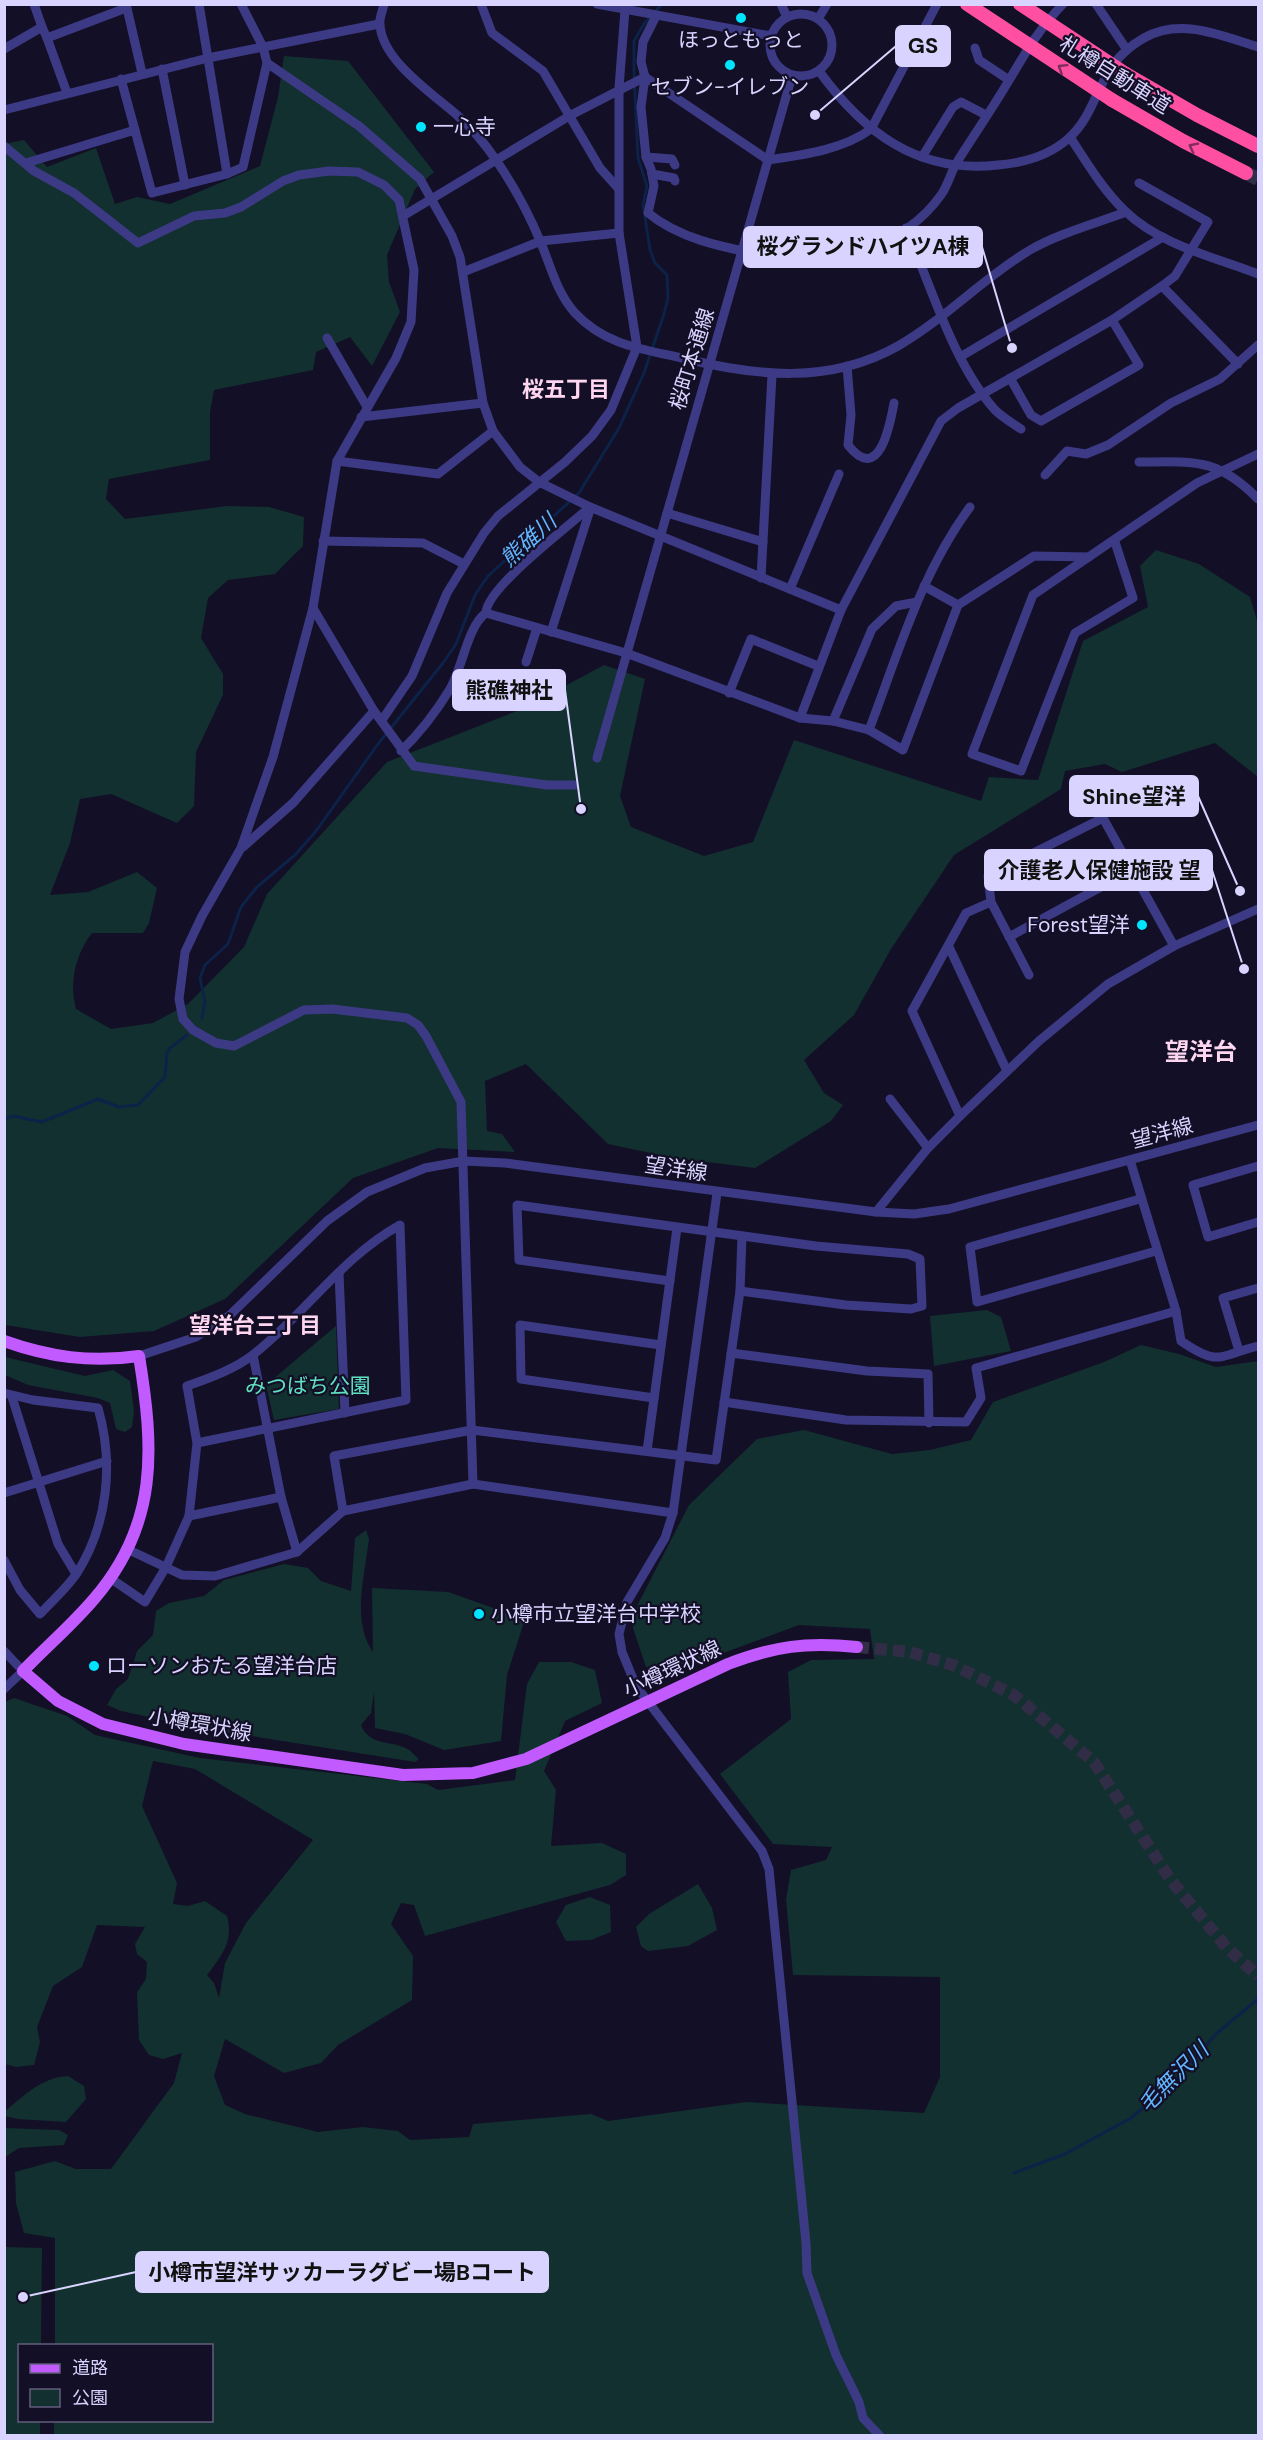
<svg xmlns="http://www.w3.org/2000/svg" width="1263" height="2440" font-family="'DM Sans','Noto Sans JP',sans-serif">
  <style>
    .green { fill: #12302f; fill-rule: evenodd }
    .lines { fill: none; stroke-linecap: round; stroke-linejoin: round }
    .stream { stroke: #0c2248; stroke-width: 3 }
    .major-tunnel { stroke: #312d47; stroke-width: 12; stroke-dasharray: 12 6; stroke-linecap: butt }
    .highway-tunnel { stroke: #312d47; stroke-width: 14; stroke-dasharray: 14 7; stroke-linecap: butt }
    .minor { stroke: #3d3a85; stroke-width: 9 }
    .major { stroke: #c25bff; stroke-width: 12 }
    .highway { stroke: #ff4fa3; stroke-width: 14 }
    .highway-bridge { stroke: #ff4fa3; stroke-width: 14 }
    .oneway { stroke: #7d2c5e }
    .poi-dot { fill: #00e5ff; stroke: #130f26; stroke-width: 2 }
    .labels { text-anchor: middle; stroke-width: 4.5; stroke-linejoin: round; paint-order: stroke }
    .poi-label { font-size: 21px; fill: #d9d4ff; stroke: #130f26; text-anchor: start }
    .street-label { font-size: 21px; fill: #d9d4ff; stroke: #130f26 }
    .park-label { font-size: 21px; fill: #5fe0c0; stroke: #130f26 }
    .neighbourhood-label { font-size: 22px; font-weight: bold; fill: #ffd6f0; stroke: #130f26 }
    .water-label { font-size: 22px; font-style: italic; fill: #62b6ff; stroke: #130f26 }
    .quarter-label { font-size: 24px; font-weight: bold; fill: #ffd6f0; stroke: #130f26 }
    .leader { fill: none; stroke: #d9d4ff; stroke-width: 2 }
    .callout-dot { fill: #d9d4ff; stroke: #130f26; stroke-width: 2 }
    .callout { fill: #d9d4ff; stroke: #d9d4ff; stroke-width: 2 }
    .callout-label { font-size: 22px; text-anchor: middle; font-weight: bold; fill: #111 }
  </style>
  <rect width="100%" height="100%" fill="#130f26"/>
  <g class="green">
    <path d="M284 56 348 61 434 172 415 189 387 255 389 282 400 312 372 366 350 337 316 352 313 370 214 390 210 412V460L109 479 106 499 125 519 227 506 269 507 304 517 303 546 275 574 228 580 208 598 201 638 223 674V695L196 752 194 806 177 823 111 794 80 799 70 843 50 895 88 892 137 872 157 888 149 923 143 933H92C75 955 69 983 76 1009L111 1029 153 1023 188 1004 244 947 267 894 387 762 522 709 604 665 645 679 620 796 631 827 704 856 753 842 794 740 981 801 989 777 1038 780 1083 641 1148 607 1140 566 1156 550 1199 564 1250 597 1258 624V777L1215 743 1122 772 1105 764 1065 771 1061 789 954 855 891 949 854 1015 804 1060 824 1093 843 1105 831 1121 755 1168 674 1158 608 1144 526 1064 485 1081 487 1131 502 1134 515 1152 438 1148 353 1178 225 1299 154 1331 80 1337 5 1325 4 144 24 140 47 167 96 148 115 204 137 197 170 204 260 166 278 97Z"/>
    <polygon points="987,1310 1001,1317 1011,1351 934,1366 930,1316"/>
    <polygon points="336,1326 339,1409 274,1420 266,1385"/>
    <path d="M1141 1345 1179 1354 1216 1367 1258 1361V2435H54V2421L212 2420V2346L55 2345V2238L24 2233 16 2203 15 2172 55 2161 76 2169H111L174 2083 182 2053 163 2059 149 2055 139 2040 137 1992 146 1979 147 1962 137 1954 135 1944 145 1927 97 1925 82 1967 53 1986 37 2027 40 2042 34 2065 16 2067 5 2064V1702L14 1698 67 1716 95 1735 200 1758 427 1784 438 1790 515 1780 527 1684 539 1662H571L595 1670 602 1703 565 1721 544 1771 556 1790 551 1846 602 1843 626 1854V1875L610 1885 425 1936 414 1905 401 1903 391 1924 413 1956 412 2000 338 2045 321 2063 284 2073 225 2039 214 2076 225 2105 245 2114 318 2132 363 2127 398 2131 410 2140 469 2137 473 2124 591 2114 608 2121 746 2102 924 2113 940 2077V1977L793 1975 786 1900 791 1870 826 1860 832 1847 773 1844 720 1774 791 1719 788 1672 811 1660 874 1659 870 1629 799 1625 672 1672 646 1667 633 1628 638 1604 689 1505 757 1439 804 1430 892 1454 930 1450 971 1440 993 1402 1104 1362ZM153 1761 195 1769 313 1840 246 1923 225 1963 219 1998 214 1983 207 1975C222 1955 234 1942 227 1916L205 1901 188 1906 173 1904 177 1883 142 1806Z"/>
    <polygon points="5,1357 85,1376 113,1370 130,1381 134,1411 132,1427 125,1432 116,1429 110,1403 98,1398 28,1385 5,1375"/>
    <path d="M366 1530 369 1539C365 1575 351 1621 373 1652L372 1588 448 1592 525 1619 507 1675 501 1741 444 1750 405 1734 375 1728 374 1692 371 1713 361 1725C368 1744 387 1741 403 1747 410 1749 414 1755 419 1759L415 1762 200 1728 121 1711 107 1705 116 1689 128 1679 137 1651 153 1635 156 1611 169 1603 204 1596 224 1580 284 1564 308 1568 321 1581 351 1591 355 1538Z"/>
    <polygon points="698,1884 712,1908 717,1930 688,1946 648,1951 641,1946 636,1927 649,1914"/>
    <polygon points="590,1897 610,1905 611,1932 591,1940 566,1941 556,1922 566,1905"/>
    <path d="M68 2076 84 2086 86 2099 66 2122 17 2119 5 2116V2111C24 2096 42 2077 68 2076Z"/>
    <polygon points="5,2128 59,2130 68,2135 64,2145 19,2148 5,2157"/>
    <polygon points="5,2247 42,2248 41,2345 20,2346 20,2420 40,2421 40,2435 5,2435"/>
  </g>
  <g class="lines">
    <g class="stream">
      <polyline points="202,1018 205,1002 200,978 205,965 228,944 241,907 257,887 295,855 316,831 378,744 443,663 456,644 475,595 488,576 579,493 619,428 644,373 664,314 668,298 667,275 655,263 650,250 643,204 647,186 638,158 634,72 634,41 644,24 662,4"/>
      <polyline points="4,1119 13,1116 42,1122 98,1099 119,1107 138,1105 165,1077 167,1053 170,1048 187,1035"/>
      <polyline points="1014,2173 1065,2154 1131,2118 1173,2083 1217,2033 1258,1999"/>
    </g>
    <polyline class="major-tunnel" points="857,1647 910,1652 953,1665 1014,1695 1094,1762 1170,1879 1227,1948 1258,1976"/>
    <polyline class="highway-tunnel" points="1246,173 1258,179"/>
    <g class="minor">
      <polyline points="34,4 42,27"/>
      <polyline points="126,4 142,73"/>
      <polyline points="199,4 227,174"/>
      <path d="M384 4C383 10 379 18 380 24 381 60 433 94 458 116 473 129 485 144 496 160 514 186 529 214 541 243 551 267 557 293 575 313 605 345 642 349 682 358 755 376 829 385 898 346 945 319 983 278 1030 250 1060 233 1094 224 1126 212"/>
      <polyline points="481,4 492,33 543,71 600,168 618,188"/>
      <polyline points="597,4 771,36"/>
      <polyline points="781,4 787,17"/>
      <polyline points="1096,4 1127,50"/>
      <circle cx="801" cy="45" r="31"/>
      <path d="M656 16 643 42 641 62 645 77 641 107 646 157 651 169 654 186 648 213C680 239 722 247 762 255 825 267 901 251 941 195 948 185 951 172 957 162 974 135 992 109 1008 82 1026 52 1038 30 1063 4"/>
      <polyline points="818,19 827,4"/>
      <polyline points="47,38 67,93"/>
      <polyline points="975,48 979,60 1009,80"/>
      <polyline points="4,49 42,27 47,38 126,8"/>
      <polyline points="267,63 359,126 420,179 452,236 460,257 483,403 493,431 520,467 539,482 590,507 841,610"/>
      <polyline points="162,69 185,185"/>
      <path d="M819 71C864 133 918 174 998 165 1023 163 1050 155 1069 138 1102 108 1095 65 1144 38 1181 17 1222 36 1258 47"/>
      <polyline points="121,79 152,193 227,174 243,167 267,63 263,47 241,4"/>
      <polyline points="4,110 208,58 379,24"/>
      <path d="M1070 137C1087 163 1103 190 1125 211 1160 245 1214 257 1258 274"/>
      <polyline points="4,146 34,171 74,193 138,243 194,216 225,213 241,207 283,181 299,175 329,171 358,172 384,185 399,200 414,270 411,322 396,358 337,461 313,608 273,757 241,848 202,916 185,952 179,999 183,1019 193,1030 216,1043 234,1046 304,1010 332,1009 407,1018 418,1025 426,1036 461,1102 473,1484"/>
      <polyline points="646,157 672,159 675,165"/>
      <polyline points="922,157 953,107 961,102 986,115"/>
      <polyline points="26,163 135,130"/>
      <polyline points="652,174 674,178 675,181"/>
      <path d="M403 216 571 115 645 77 768 160C801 155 843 150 871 129L937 4"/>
      <path d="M906 228C931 286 953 363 995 410 1002 417 1012 423 1021 429"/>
      <polyline points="463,272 541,241 619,233"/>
      <polyline points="1162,286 1238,364"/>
      <polyline points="327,338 367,407"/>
      <polyline points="960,357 1163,237"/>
      <path d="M847 366 851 415 848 445C879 485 890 425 894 403"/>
      <polyline points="1010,378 1031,415 1041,421 1139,365 1112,320"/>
      <polyline points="361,417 483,403"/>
      <polyline points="337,461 438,474 493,431"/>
      <path d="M1139 462C1194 462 1217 457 1258 499"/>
      <polyline points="1045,475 1067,451 1086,454 1108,445 1171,403 1220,379 1258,345"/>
      <polyline points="667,513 763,542"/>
      <polyline points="323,541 423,543 464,564"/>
      <polyline points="1115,542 1133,598 1075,633 1021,771 972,754 1033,595 1197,483 1258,454"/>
      <polyline points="761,578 772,375"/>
      <polyline points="924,586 958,605"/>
      <polyline points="790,589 839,474"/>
      <polyline points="313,608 374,711 414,766 547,785 574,785"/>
      <path d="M486 613C486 588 569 526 590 507"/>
      <polyline points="551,632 590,510"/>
      <polyline points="526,662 537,628"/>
      <polyline points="729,693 751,639 818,666"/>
      <polyline points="800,718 841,610 941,421 958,408 1112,320 1162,286 1175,276 1208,222 1139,183"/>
      <polyline points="382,720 412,676 447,593 484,533 498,516 565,462 592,436 611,410 637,347 619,233 619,88 625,10"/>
      <polyline points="833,721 872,629 896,606 917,602"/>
      <path d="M869 730C898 654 921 573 970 507"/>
      <path d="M401 751C420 733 436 712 450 689 462 669 468 625 486 613L626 653 800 718 833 721 869 730 903 750 958 605 1034 556 1089 557"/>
      <polyline points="597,758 792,76"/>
      <polyline points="243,847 293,803 374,711"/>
      <polyline points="1009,937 1132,870"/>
      <polyline points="949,947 1007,1071"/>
      <polyline points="1029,975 991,902 988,876 1103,818 1174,946"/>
      <polyline points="890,1099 928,1148"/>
      <polyline points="960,1116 912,1011 966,913 991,902"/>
      <path d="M1130 1160 1176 1311 1181 1341C1219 1367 1218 1356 1258 1346"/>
      <polyline points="1258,1166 1193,1185 1208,1237 1258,1222"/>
      <polyline points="717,1193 673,1513 665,1538 627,1602 619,1634 622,1652 636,1686 762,1851 769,1869 806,2243 807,2273 836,2355 859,2402 863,2418 880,2436"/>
      <polyline points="1140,1199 970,1247 977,1302 1156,1251"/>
      <polyline points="876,1212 928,1148 960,1116 1039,1041 1108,984 1174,946 1258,909"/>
      <polyline points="339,1273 345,1413"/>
      <polyline points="670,1281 519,1260 517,1205 816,1246 908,1254 920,1259 922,1306 911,1309 846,1305 740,1291"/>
      <polyline points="1239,1351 1223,1298 1258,1288"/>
      <polyline points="731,1353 867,1371 928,1374 929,1423"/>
      <polyline points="253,1355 281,1497 297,1552"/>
      <polyline points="139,1356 196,1337 230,1315 327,1221 367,1192 425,1168 464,1161 505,1163 876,1212 914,1214 949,1209 1258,1125"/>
      <path d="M4 1393 33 1400 98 1408C114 1463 108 1524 77 1573 67 1588 52 1601 40 1614L20 1590 4 1560"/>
      <polyline points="12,1397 58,1544 76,1574"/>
      <polyline points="654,1398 521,1379 520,1325 661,1345"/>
      <polyline points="724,1402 846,1420 966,1422 981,1398 976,1368 1176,1311"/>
      <polyline points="647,1451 677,1228"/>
      <polyline points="4,1493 107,1461"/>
      <polyline points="343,1511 334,1456 472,1430 716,1460 740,1291 742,1236"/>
      <polyline points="189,1516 281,1497"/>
      <polyline points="127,1549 182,1575 215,1576 297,1552 343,1511 473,1484 673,1513"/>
      <path d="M110 1578 145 1602 166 1567 189 1516 197 1443 187 1386C210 1378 235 1369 254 1354 305 1314 342 1257 400 1225L406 1400 197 1443"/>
      <polyline points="4,1651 23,1671 4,1689"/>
    </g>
    <path class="major" d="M4 1341C49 1357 91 1363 139 1356 154 1448 159 1524 94 1599 72 1625 46 1647 23 1671L58 1701 103 1724 184 1744 403 1775 473 1773 526 1759 728 1664C775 1646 806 1642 857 1647"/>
    <g class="highway">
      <polyline points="1126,74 1197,115 1258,146"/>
      <polyline points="1112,100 1183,141 1246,173"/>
    </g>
    <g class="highway-bridge">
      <polyline points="967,4 1112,100"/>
      <polyline points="1020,4 1126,74"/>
    </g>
  </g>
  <defs><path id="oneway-chevron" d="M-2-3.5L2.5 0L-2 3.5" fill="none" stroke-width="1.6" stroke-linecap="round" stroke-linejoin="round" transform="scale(1.5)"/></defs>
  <g class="oneway">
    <use href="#oneway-chevron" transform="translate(1062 68) rotate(-148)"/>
    <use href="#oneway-chevron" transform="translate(1193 147) rotate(-153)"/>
  </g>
  <g class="poi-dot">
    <circle cx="741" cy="18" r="6"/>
    <circle cx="730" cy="65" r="6"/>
    <circle cx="421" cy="127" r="6"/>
    <circle cx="1142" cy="925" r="6"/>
    <circle cx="479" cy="1614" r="6"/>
    <circle cx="94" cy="1666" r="6"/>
  </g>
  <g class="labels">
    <g class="poi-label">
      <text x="741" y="47" text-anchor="middle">ほっともっと</text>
      <text x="730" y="94" text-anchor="middle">セブン-イレブン</text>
      <text x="433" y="134">一心寺</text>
      <text x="1130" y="932" text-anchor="end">Forest望洋</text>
      <text x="491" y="1621">小樽市立望洋台中学校</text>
      <text x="106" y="1673">ローソンおたる望洋台店</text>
    </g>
    <g class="street-label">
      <text transform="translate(1115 75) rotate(32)" y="7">札樽自動車道</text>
      <text transform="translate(692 359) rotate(-73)" y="7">桜町本通線</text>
      <text transform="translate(1162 1133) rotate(-15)" y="7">望洋線</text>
      <text transform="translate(676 1169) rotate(8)" y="7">望洋線</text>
      <text transform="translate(672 1669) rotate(-25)" y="7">小樽環状線</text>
      <text transform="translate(200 1725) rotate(10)" y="7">小樽環状線</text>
    </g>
    <g class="park-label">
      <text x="308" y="1393">みつばち公園</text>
    </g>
    <g class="neighbourhood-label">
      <text x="566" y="397">桜五丁目</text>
      <text x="255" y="1333">望洋台三丁目</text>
    </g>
    <g class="water-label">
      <text transform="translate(528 540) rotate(-42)" y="8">熊碓川</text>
      <text transform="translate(1173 2077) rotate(-45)" y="8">毛無沢川</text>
    </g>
    <g class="quarter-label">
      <text x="1201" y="1060">望洋台</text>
    </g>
  </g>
  <path class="leader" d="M815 115L896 46M1012 348L982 247M581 809L565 690M1240 891L1198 796M1244 969L1212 870M23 2297L136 2272"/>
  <g class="callout-dot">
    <circle cx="815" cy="115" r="6"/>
    <circle cx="1012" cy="348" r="6"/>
    <circle cx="581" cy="809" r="6"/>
    <circle cx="1240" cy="891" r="6"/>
    <circle cx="1244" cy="969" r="6"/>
    <circle cx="23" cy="2297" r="6"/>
  </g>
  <g class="callout">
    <rect x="896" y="26" width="54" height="40" rx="6"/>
    <rect x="744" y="227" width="238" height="40" rx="6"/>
    <rect x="453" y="670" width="112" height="40" rx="6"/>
    <rect x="1070" y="776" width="128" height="40" rx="6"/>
    <rect x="985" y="850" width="227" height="40" rx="6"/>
    <rect x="136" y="2252" width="412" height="40" rx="6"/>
  </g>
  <g class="callout-label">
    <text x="923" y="53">GS</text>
    <text x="863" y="254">桜グランドハイツA棟</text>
    <text x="509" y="698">熊礁神社</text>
    <text x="1134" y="804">Shine望洋</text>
    <text x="1099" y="878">介護老人保健施設 望</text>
    <text x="342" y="2280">小樽市望洋サッカーラグビー場Bコート</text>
  </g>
  <rect width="1263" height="2440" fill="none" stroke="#d9d4ff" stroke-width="12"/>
  <rect x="18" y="2344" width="195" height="78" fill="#130f26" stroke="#625e7d" stroke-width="1.5"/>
  <rect x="30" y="2364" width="30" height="9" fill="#c25bff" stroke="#625e7d" stroke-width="1.5"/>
  <text x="72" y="2374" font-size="18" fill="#d9d4ff">道路</text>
  <rect x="30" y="2389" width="30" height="18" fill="#12302f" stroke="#625e7d" stroke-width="1.5"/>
  <text x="72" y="2404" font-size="18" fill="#d9d4ff">公園</text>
</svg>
